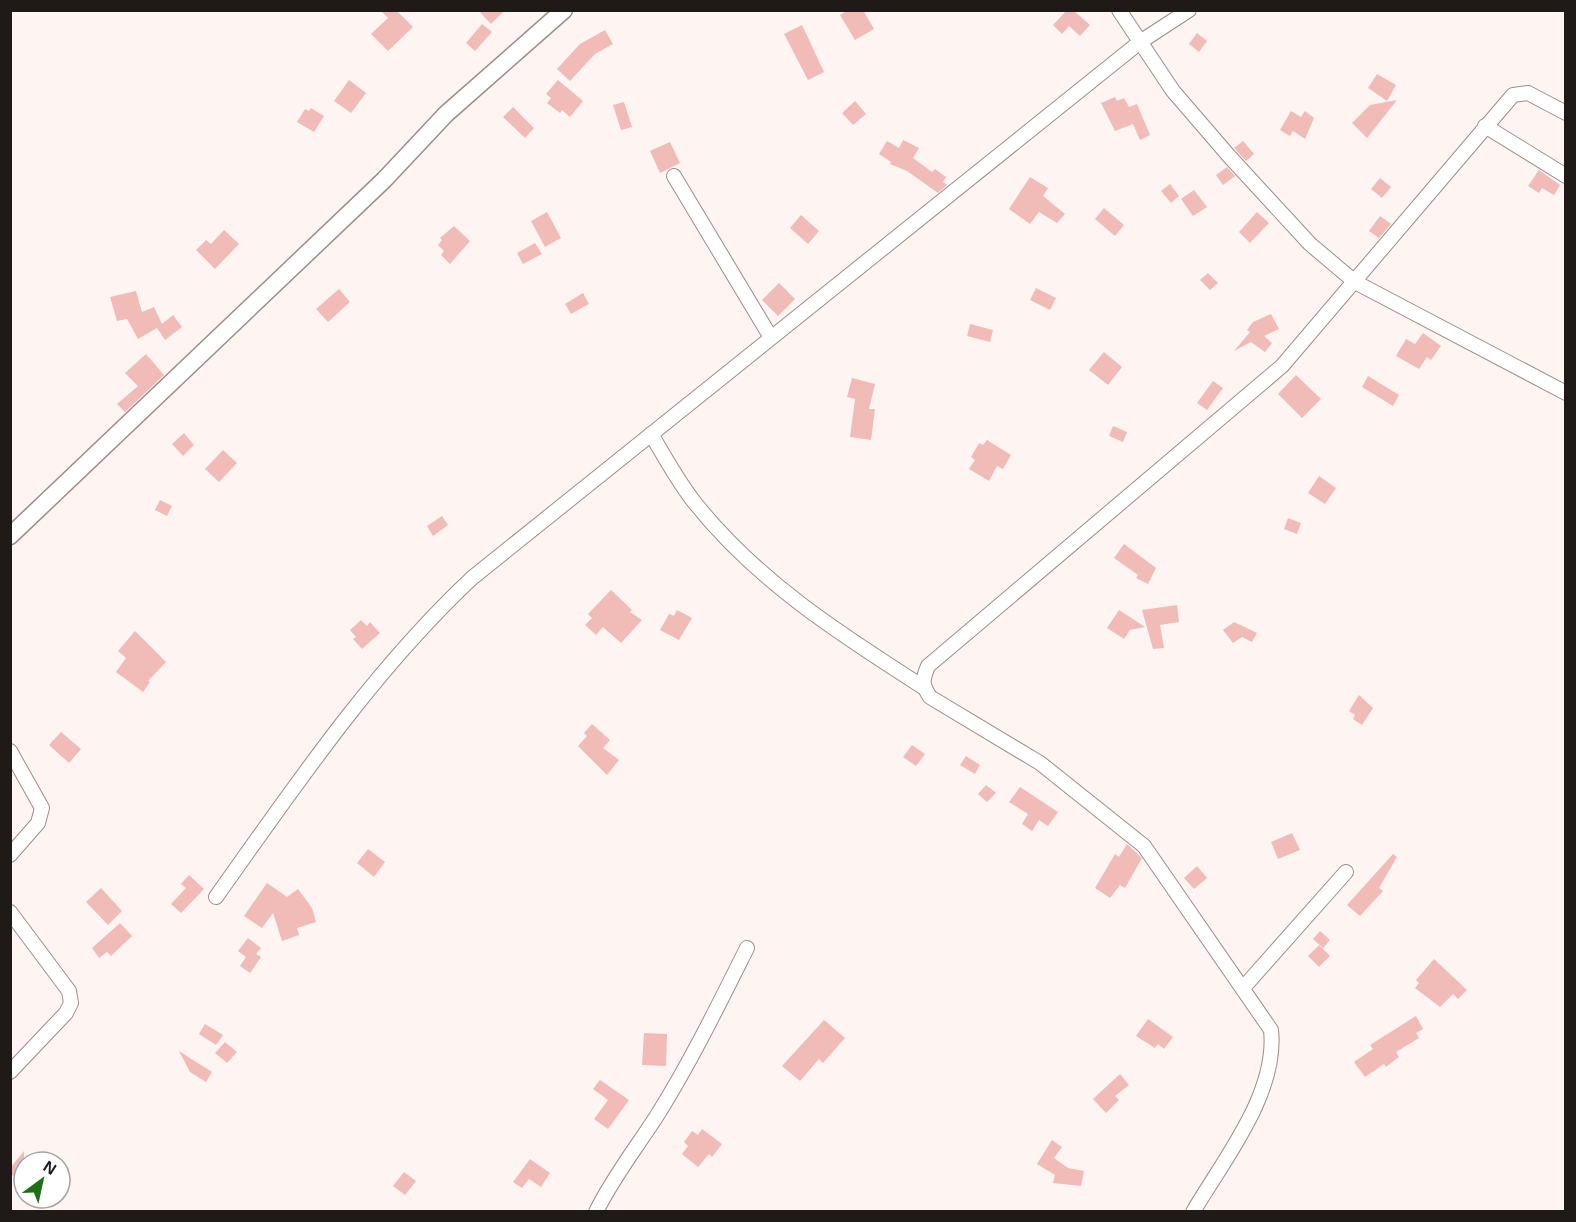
<svg xmlns="http://www.w3.org/2000/svg" width="1576" height="1222" font-family="Helvetica,sans-serif">
  <style>
    .building { fill: #f1bbb7 }
    .lines { fill: none; stroke-linecap: round; stroke-linejoin: round }
    .minor-casing { stroke: #9c8d87; stroke-width: 16 }
    .tertiary-casing { stroke: #9c8d87; stroke-width: 19 }
    .minor { stroke: #fff; stroke-width: 14 }
    .tertiary { stroke: #fff; stroke-width: 16 }
  </style>
  <rect width="100%" height="100%" fill="#fef4f1"/>
  <g class="building">
    <polygon points="380,10 396,10 413,27 388,51 371,34 388,18"/>
    <polygon points="478,10 505,10 491,24"/>
    <polygon points="848,10 863,10 874,29 855,40 840,15"/>
    <polygon points="1067,10 1073,10 1090,25 1080,36 1069,26 1062,34 1053,25"/>
    <polygon points="482,24 492,32 475,51 466,43"/>
    <polygon points="802,25 824,72 808,80 784,34"/>
    <polygon points="605,30 613,44 595,54 570,81 557,69 580,44"/>
    <polygon points="1197,33 1207,41 1199,52 1189,44"/>
    <polygon points="1377,74 1396,85 1387,101 1368,88"/>
    <polygon points="349,80 366,93 351,113 334,101"/>
    <polygon points="558,80 583,101 570,117 562,110 560,113 547,103 551,98 546,94"/>
    <polygon points="1115,97 1117,101 1124,98 1129,107 1137,104 1150,135 1140,140 1133,124 1115,131 1101,103"/>
    <polygon points="1397,100 1367,138 1352,123 1370,105"/>
    <polygon points="855,101 866,114 853,125 842,113"/>
    <polygon points="624,102 632,127 621,130 613,105"/>
    <polygon points="513,107 534,128 525,138 503,117"/>
    <polygon points="311,108 324,116 314,132 297,122 305,109 309,111"/>
    <polygon points="1291,111 1301,117 1305,111 1314,118 1305,139 1293,131 1290,136 1280,130"/>
    <polygon points="903,140 919,148 913,158 932,172 935,169 946,177 943,182 947,185 938,193 907,171 890,164 891,162 879,154 887,141 899,148"/>
    <polygon points="1243,141 1254,154 1246,161 1234,148"/>
    <polygon points="670,142 680,163 660,173 650,151"/>
    <polygon points="1227,167 1235,176 1223,185 1216,175"/>
    <polygon points="1539,170 1560,185 1554,195 1542,188 1539,193 1528,186"/>
    <polygon points="1030,177 1048,188 1043,196 1065,214 1057,223 1039,212 1030,224 1009,209"/>
    <polygon points="1380,178 1391,187 1382,198 1371,189"/>
    <polygon points="1170,184 1179,196 1171,203 1161,191"/>
    <polygon points="1194,190 1207,207 1193,216 1181,199"/>
    <polygon points="1104,208 1124,225 1115,236 1095,219"/>
    <polygon points="547,212 561,238 545,247 531,221"/>
    <polygon points="1257,212 1269,223 1250,243 1239,232"/>
    <polygon points="801,215 819,231 808,244 790,228"/>
    <polygon points="1380,216 1391,224 1379,238 1369,231"/>
    <polygon points="454,226 470,241 450,264 441,255 444,251 438,245 442,240 440,238"/>
    <polygon points="224,230 239,244 215,269 196,250 206,240 211,244"/>
    <polygon points="535,243 542,254 523,264 517,253"/>
    <polygon points="1208,273 1218,283 1210,290 1200,280"/>
    <polygon points="779,283 795,299 778,316 762,300"/>
    <polygon points="1036,288 1056,298 1050,310 1030,300"/>
    <polygon points="339,289 350,302 328,322 316,309"/>
    <polygon points="136,291 142,312 154,307 162,324 173,315 182,327 165,340 157,328 138,339 127,319 117,321 110,297"/>
    <polygon points="583,293 589,304 571,314 565,304"/>
    <polygon points="1271,314 1279,329 1264,336 1272,343 1265,352 1251,342 1234,351 1250,332 1247,330 1253,322"/>
    <polygon points="970,324 993,330 990,342 967,336"/>
    <polygon points="1423,333 1441,346 1431,360 1427,357 1419,369 1396,356 1406,339 1415,344"/>
    <polygon points="1104,352 1122,367 1108,385 1089,370"/>
    <polygon points="146,354 164,375 125,412 117,404 138,386 125,373"/>
    <polygon points="1296,375 1321,399 1302,418 1278,394"/>
    <polygon points="1368,376 1399,395 1393,406 1362,387"/>
    <polygon points="852,378 875,384 869,409 875,409 871,440 850,437 855,399 847,397"/>
    <polygon points="1213,381 1223,388 1207,410 1197,403"/>
    <polygon points="1113,426 1127,432 1123,442 1109,436"/>
    <polygon points="184,433 194,445 183,456 172,444"/>
    <polygon points="987,440 1011,455 1003,469 997,466 989,481 969,469 975,460 971,457 979,443 983,445"/>
    <polygon points="223,450 237,463 219,482 205,469"/>
    <polygon points="1319,476 1336,488 1325,504 1308,493"/>
    <polygon points="160,500 172,506 167,516 155,510"/>
    <polygon points="442,516 448,525 433,536 427,526"/>
    <polygon points="1288,518 1301,523 1297,534 1284,529"/>
    <polygon points="1124,544 1156,568 1148,584 1136,578 1138,575 1114,558"/>
    <polygon points="611,590 632,610 630,612 642,620 621,643 603,627 596,635 585,625 592,618 588,614"/>
    <polygon points="1177,605 1179,622 1160,625 1164,648 1153,649 1142,610"/>
    <polygon points="677,610 692,618 679,640 660,630 669,614 674,616"/>
    <polygon points="1119,610 1145,627 1130,630 1124,639 1107,628"/>
    <polygon points="361,620 367,626 370,622 380,633 362,649 353,639 356,637 350,630"/>
    <polygon points="1234,622 1257,633 1252,642 1242,637 1233,643 1223,630"/>
    <polygon points="135,631 166,662 148,681 150,682 143,692 116,672 126,658 118,651"/>
    <polygon points="1359,695 1373,708 1362,725 1353,719 1355,715 1349,711"/>
    <polygon points="592,724 610,740 603,748 619,760 607,775 578,746 587,736 584,733"/>
    <polygon points="61,732 81,749 69,763 49,745"/>
    <polygon points="912,745 925,754 916,766 903,757"/>
    <polygon points="966,756 980,765 975,774 960,765"/>
    <polygon points="986,785 996,793 987,802 978,794"/>
    <polygon points="1020,787 1058,812 1048,826 1039,820 1032,831 1022,824 1028,814 1009,802"/>
    <polygon points="1292,833 1300,850 1278,859 1271,842"/>
    <polygon points="1127,844 1142,858 1125,888 1120,885 1110,898 1095,888 1115,854 1119,857"/>
    <polygon points="368,849 385,862 374,877 357,863"/>
    <polygon points="1393,854 1397,857 1379,888 1383,891 1360,916 1347,905"/>
    <polygon points="1197,866 1207,878 1194,889 1184,878"/>
    <polygon points="189,875 204,889 181,913 171,904 186,888 181,884"/>
    <polygon points="267,883 287,897 298,889 312,908 316,922 297,928 299,935 282,941 273,913 262,928 244,916"/>
    <polygon points="101,888 122,911 108,925 86,902"/>
    <polygon points="120,923 132,936 111,956 107,952 99,958 92,948"/>
    <polygon points="1320,931 1330,940 1323,948 1313,939"/>
    <polygon points="248,938 261,948 256,954 261,957 250,973 240,966 246,957 238,951"/>
    <polygon points="1319,945 1330,956 1319,967 1308,956"/>
    <polygon points="1434,959 1467,990 1458,999 1453,994 1440,1007 1415,988 1419,983 1416,980"/>
    <polygon points="1416,1016 1423,1029 1416,1033 1419,1038 1396,1052 1399,1057 1386,1067 1384,1064 1365,1077 1354,1062 1373,1049 1370,1045"/>
    <polygon points="1148,1019 1173,1037 1164,1049 1158,1044 1155,1048 1136,1036"/>
    <polygon points="824,1020 845,1038 823,1063 819,1059 800,1081 782,1066"/>
    <polygon points="205,1024 223,1035 216,1045 199,1034"/>
    <polygon points="644,1033 667,1034 666,1066 642,1065"/>
    <polygon points="225,1042 237,1052 227,1063 215,1053"/>
    <polygon points="179,1051 212,1072 206,1082 190,1072"/>
    <polygon points="1120,1074 1129,1085 1115,1096 1119,1100 1106,1113 1093,1099"/>
    <polygon points="600,1080 629,1100 608,1129 594,1119 608,1100 593,1089"/>
    <polygon points="702,1129 722,1144 712,1157 709,1154 698,1167 682,1154 688,1146 684,1142 692,1131 698,1135"/>
    <polygon points="1052,1140 1062,1147 1054,1158 1068,1168 1084,1171 1081,1186 1053,1183 1055,1175 1037,1164"/>
    <polygon points="24,1151 24,1184 10,1173 10,1168"/>
    <polygon points="530,1159 550,1173 541,1187 529,1179 522,1188 513,1182"/>
    <polygon points="404,1172 416,1181 405,1195 393,1186"/>
  </g>
  <g class="lines">
    <defs>
      <g id="minor">
        <polyline points="1119,10 1173,91 1229,156 1310,244 1355,282 1566,393"/>
        <polyline points="1485,126 1566,176"/>
        <polyline points="674,176 770,336"/>
        <path d="M651 434C665 457 678 482 695 503 757 581 840 634 923 687"/>
        <polyline points="10,751 42,808 38,823 10,855"/>
        <path d="M216 897C295 786 372 672 472 578L1140 42 1189 10"/>
        <polyline points="10,912 69,991 71,1003 66,1013 10,1072"/>
        <polyline points="1243,988 1346,872"/>
        <path d="M596 1212C613 1177 637 1147 658 1114 691 1061 719 1004 747 948"/>
        <path d="M1193 1212C1224 1159 1278 1093 1271 1030L1144 846 1040 763 930 697C922 685 922 680 928 666L1282 366 1513 95 1528 93 1566 113"/>
      </g>
      <polyline id="tertiary" points="10,536 384,180 446,114 564,10"/>
    </defs>
    <use href="#minor" class="minor-casing"/>
    <use href="#tertiary" class="tertiary-casing"/>
    <use href="#minor" class="minor"/>
    <use href="#tertiary" class="tertiary"/>
  </g>
  <rect width="1576" height="1222" fill="none" stroke="#1f1a18" stroke-width="24"/>
  <g transform="translate(42 1180) rotate(33)"><circle r="28" fill="#ffffff" stroke="#a5a3a3" stroke-width="1.5"/>
  <path d="M0-4.5L10 22L0 15L-10 22Z" fill="#1d6e15"/>
  <text y="-9" font-size="16" font-weight="bold" text-anchor="middle" fill="#1f1a18">N</text>
  </g>
</svg>
